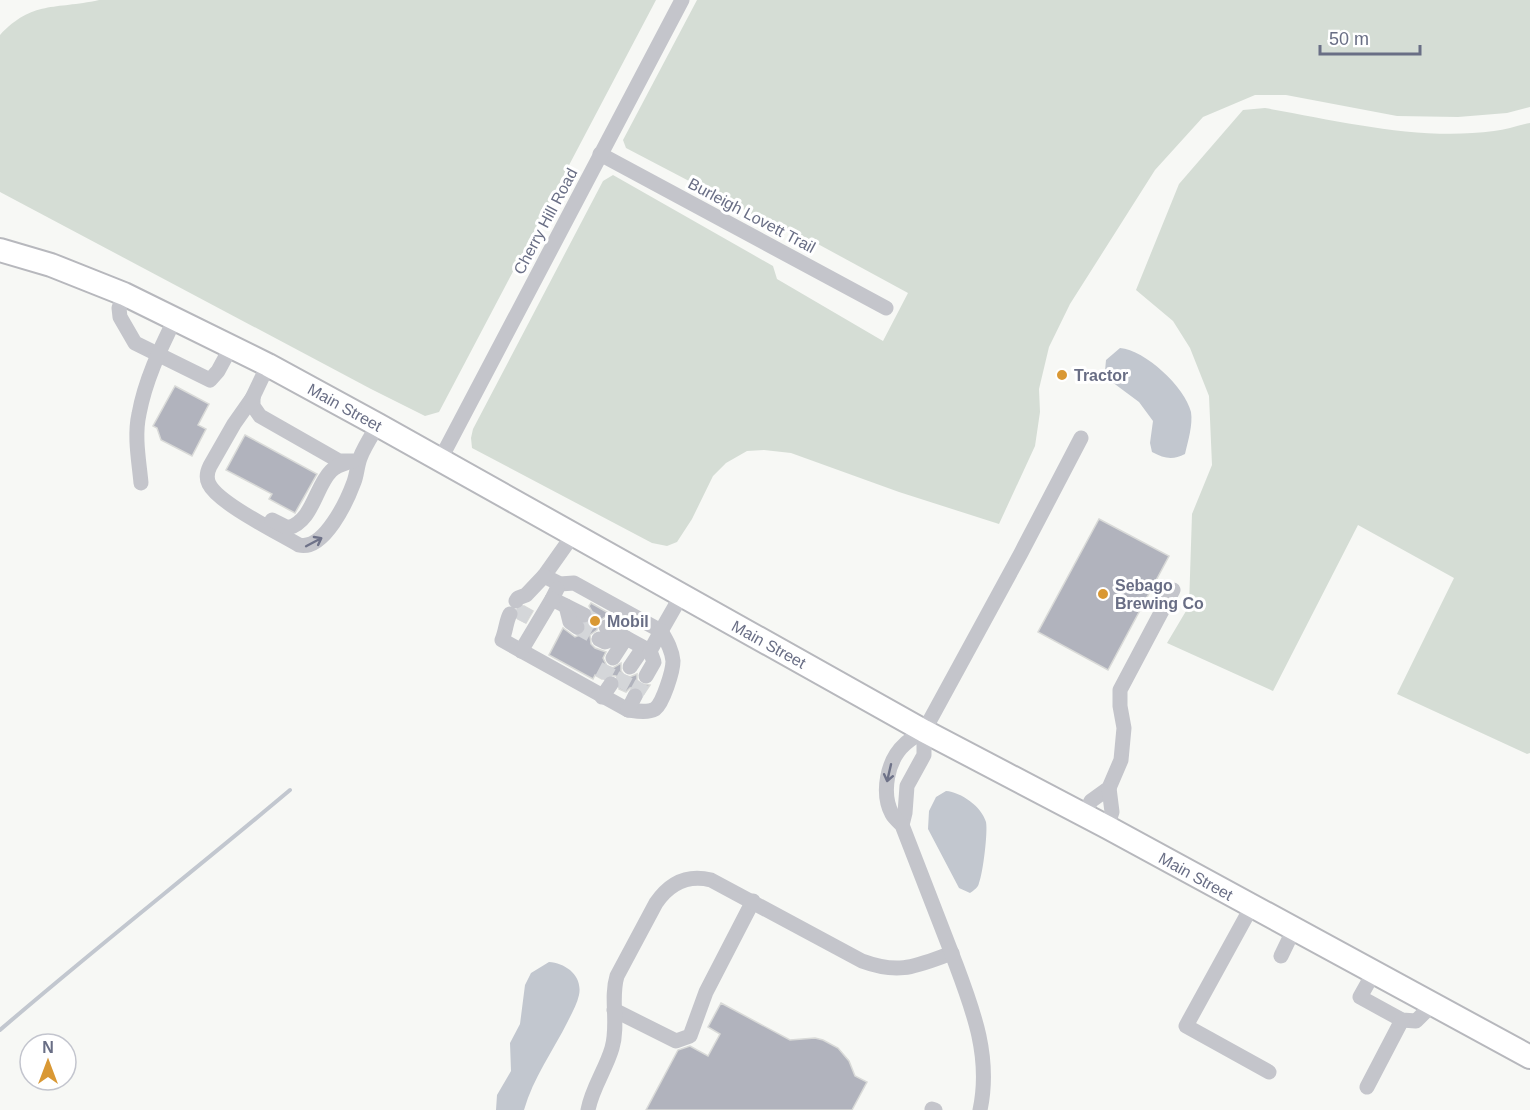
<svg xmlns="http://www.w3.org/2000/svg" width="1530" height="1110" font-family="Helvetica,sans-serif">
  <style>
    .green { fill: #d5ddd5 }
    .water { fill: #c2c7cf }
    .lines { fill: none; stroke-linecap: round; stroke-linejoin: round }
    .stream { stroke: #c2c7cf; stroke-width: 4 }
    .building { fill: #b1b3bd; stroke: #d9dad8; stroke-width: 1.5 }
    .minor-tunnel { stroke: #d4d6d9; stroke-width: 15; stroke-dasharray: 15 8; stroke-linecap: butt }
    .highway-casing { stroke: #b7b8bd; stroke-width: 26 }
    .minor { stroke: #c4c5cb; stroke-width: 15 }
    .highway { stroke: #fff; stroke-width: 22 }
    .oneway { stroke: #6e7288 }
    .poi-dot { fill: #d99834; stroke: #fff; stroke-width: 2 }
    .labels { text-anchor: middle; stroke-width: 6; stroke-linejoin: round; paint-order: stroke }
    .street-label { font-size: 16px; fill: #696e85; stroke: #fff }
    .poi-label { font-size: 16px; font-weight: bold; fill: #696e85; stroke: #fff; text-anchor: start }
  </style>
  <rect width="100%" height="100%" fill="#f7f8f5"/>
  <g class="green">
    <path d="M99 0H656L439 412 425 416 371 389 0 192V35C33 0 54 10 99 0Z"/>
    <polygon points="697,0 1530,0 1530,107 1507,113 1458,117 1397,116 1286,95 1255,95 1203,117 1155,170 1070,304 1049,347 1039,389 1040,412 1035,446 999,524 899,492 791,453 764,450 747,451 726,463 713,476 692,519 677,542 667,546 652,543 472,448 471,438 473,429 603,181 613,175 773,266 777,279 883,341 908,293 805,237 792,235 626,148 623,140"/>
    <path d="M1265 108C1340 121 1418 141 1494 131 1506 130 1518 125 1530 123V753L1527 754 1397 694 1454 578 1358 525 1273 691 1167 643 1189 606 1192 514 1212 465 1209 396 1190 348 1173 321 1136 290 1179 184 1243 110Z"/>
  </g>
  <g class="water">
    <path d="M1120 348C1145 350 1185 387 1191 412 1193 425 1188 441 1185 454 1173 460 1165 459 1152 452L1150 443 1153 421 1139 402 1108 379 1105 371 1106 360Z"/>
    <path d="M946 791C961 792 982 807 986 822 988 832 983 873 979 883 978 888 974 890 970 893L959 888 928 829 929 811 936 797Z"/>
    <path d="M549 962C566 963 583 976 579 995 577 1004 572 1013 568 1021 553 1051 533 1078 524 1110H496L497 1095 511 1071 510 1043 520 1024 525 985 531 973Z"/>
  </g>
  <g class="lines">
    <path class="stream" d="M0 1030C95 948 194 871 290 790"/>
  </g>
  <g class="building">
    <polygon points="175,386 209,404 198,425 206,429 192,456 161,440 157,428 153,426"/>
    <polygon points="245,435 317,474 295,513 269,499 272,494 226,470"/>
    <polygon points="1099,519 1169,556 1108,670 1038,632"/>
    <polygon points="591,603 612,615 611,618 605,617 598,622 597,630 590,635 591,644 595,648 606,652 603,658 607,666 613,668 621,663 621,671 624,675 630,677 637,674 637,680 641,684 650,685 644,694 639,687 630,688 626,692 619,689 620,680 616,676 607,675 602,679 595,675 593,679 549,655 563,628 575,637 585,633 586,624 592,620 594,615 589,606"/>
    <polygon points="524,606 533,611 526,623 518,619 519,610"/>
    <polygon points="721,1003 790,1040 815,1038 823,1040 838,1048 849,1061 855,1076 867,1082 852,1110 646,1110 678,1050 690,1046 708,1056 720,1034 708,1027"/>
  </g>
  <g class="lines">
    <g class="minor-tunnel">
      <polyline points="584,615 606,627"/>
      <polyline points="519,620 526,607"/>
      <polyline points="577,627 599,639"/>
      <polyline points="602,679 613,658"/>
      <polyline points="619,688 630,667"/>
      <polyline points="635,696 646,676"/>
    </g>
    <defs>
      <polyline id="highway" points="0,250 51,265 124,294 268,365 378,425 924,731 1107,827 1530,1057"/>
    </defs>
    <use href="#highway" class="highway-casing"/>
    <g class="minor">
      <polyline points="600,154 886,308"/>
      <polyline points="124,294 119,308 120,317 135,343 210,380 218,371 231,347"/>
      <path d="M253 397 234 424 210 466C207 472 206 478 209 484 218 503 279 533 299 545 324 551 347 501 354 482 357 474 357 466 360 458 364 447 372 435 378 425"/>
      <polyline points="253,397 253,406 260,416 339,461 353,461"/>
      <polyline points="249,405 268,365"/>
      <polyline points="440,460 682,0"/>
      <path d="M141 483C139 461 134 436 139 414 145 381 160 349 175 319"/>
      <path d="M272 520 288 528C313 521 315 487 331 471 336 466 343 464 349 462"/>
      <polyline points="573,535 544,576 560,584 574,583 661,631 681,596"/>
      <polyline points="557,589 552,599 584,615"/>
      <polyline points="516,601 518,598 526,595 544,576"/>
      <polyline points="566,606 570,622 577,627"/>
      <path d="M510 614C506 621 506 631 502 640L628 710C636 711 648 713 655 709 663 703 673 671 673 661 672 650 667 641 661 631L650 651 606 627"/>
      <polyline points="599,639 605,642 622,636"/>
      <polyline points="521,651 552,599"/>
      <polyline points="613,658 626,638"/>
      <polyline points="630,667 643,648"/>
      <polyline points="646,676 654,662 650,651"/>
      <polyline points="602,697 611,684"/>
      <polyline points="628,710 635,696"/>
      <polyline points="1084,815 1091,801 1109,788 1121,760 1124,728 1120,706 1120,690 1173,590"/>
      <polyline points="902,825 905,813 907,786 924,755 924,731"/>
      <polyline points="1107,827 1112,812 1109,788"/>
      <polyline points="1252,906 1186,1026 1269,1072"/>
      <polyline points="1281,956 1294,929"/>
      <polyline points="1374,972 1360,997 1402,1020 1416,1021 1433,1004"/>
      <polyline points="614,1010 676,1041 690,1036 706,992 753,901"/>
      <polyline points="1367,1087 1402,1020"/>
      <polyline points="932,1109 935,1110"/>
      <path d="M588 1110C592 1088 606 1069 612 1048 619 1024 610 999 617 976L656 903C669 884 687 874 711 880L862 961C900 975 916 966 952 953"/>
      <path d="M980 1110C992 1054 971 1005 952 954 935 911 919 868 902 825 899 822 894 818 892 814 881 793 887 760 905 744 910 739 918 735 924 731L1021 553 1081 438"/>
    </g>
    <use href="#highway" class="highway"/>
  </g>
  <defs><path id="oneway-shaft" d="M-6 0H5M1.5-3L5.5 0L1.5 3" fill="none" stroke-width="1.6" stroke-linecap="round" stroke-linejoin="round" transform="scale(1.5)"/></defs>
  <g class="oneway">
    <use href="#oneway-shaft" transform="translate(314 542) rotate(-28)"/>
    <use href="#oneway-shaft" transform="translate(889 773) rotate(103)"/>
  </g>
  <g class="poi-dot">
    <circle cx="1062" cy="375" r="6"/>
    <circle cx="1103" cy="594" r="6"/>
    <circle cx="595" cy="621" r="6"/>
  </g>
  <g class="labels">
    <g class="street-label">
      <text transform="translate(752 215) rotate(28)" y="6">Burleigh Lovett Trail</text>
      <text transform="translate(545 221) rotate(-62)" y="6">Cherry Hill Road</text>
      <text transform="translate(345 407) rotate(29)" y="6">Main Street</text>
      <text transform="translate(769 644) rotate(29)" y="6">Main Street</text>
      <text transform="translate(1196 876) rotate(29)" y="6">Main Street</text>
    </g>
    <g class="poi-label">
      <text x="1074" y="381">Tractor</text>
      <text x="1115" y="591">Sebago<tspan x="1115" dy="18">Brewing Co</tspan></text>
      <text x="607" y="627">Mobil</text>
    </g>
  </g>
  <g transform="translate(48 1062)"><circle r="28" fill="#ffffff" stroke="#c3c5ce" stroke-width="1.5"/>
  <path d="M0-4.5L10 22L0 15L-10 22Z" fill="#d99834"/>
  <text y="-9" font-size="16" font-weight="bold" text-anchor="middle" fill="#696e85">N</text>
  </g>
  <path d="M1320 45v9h100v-9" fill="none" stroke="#696e85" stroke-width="3"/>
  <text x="1329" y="45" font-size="18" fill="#696e85" stroke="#ffffff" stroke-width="4.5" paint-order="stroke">50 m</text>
</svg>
